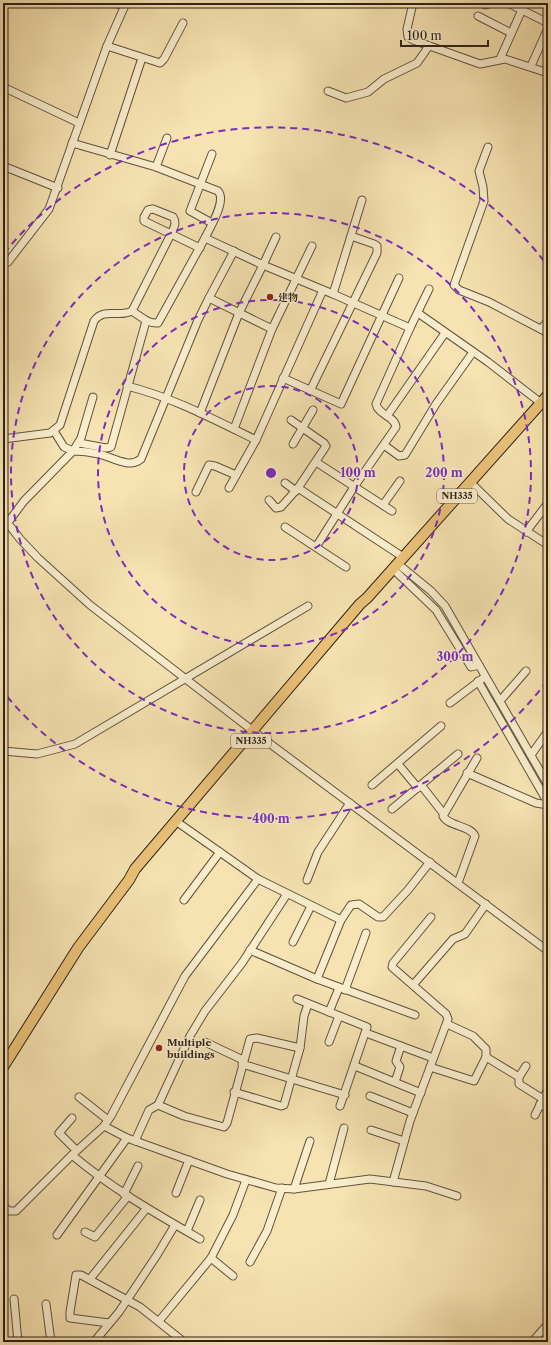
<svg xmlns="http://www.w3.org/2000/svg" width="551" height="1345" font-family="'Libre Caslon Text','Noto Serif SC',serif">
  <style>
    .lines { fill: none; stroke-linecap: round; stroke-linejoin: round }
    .minor-casing { stroke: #61513f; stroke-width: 9 }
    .highway-casing { stroke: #2f2019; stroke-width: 12 }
    .minor { stroke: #f9edcc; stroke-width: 7 }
    .highway { stroke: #ebc278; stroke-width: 10 }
    .ring { fill: none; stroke: #7b2cbf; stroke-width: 2; stroke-dasharray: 7 5 }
    .poi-dot { fill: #8f2418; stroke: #f9edcc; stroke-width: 1.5 }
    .labels { text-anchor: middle; stroke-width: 3; stroke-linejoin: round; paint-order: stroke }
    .shield { fill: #f9edcc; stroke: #6c5e4f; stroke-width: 1 }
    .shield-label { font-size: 9px; font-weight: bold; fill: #2f2019 }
    .poi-label { font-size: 10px; font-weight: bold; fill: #2f2019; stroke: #f9edcc; text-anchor: start }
    .centre { fill: #7b2cbf; stroke: #f9edcc; stroke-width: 2 }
    .ring-label { font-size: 12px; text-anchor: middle; font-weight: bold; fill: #7b2cbf; stroke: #f9edcc; stroke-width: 3; stroke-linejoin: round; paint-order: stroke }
  </style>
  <rect width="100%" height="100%" fill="#f6e3b1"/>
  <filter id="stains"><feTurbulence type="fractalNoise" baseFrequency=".005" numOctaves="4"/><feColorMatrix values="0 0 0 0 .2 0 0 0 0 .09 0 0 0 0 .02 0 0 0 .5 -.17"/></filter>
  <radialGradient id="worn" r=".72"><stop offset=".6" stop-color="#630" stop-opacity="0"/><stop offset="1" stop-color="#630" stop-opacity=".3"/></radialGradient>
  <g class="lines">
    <defs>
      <g id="minor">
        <polyline points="114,3 124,6"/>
        <polyline points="413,3 407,29 408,37 413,40 480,64 505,59 548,73"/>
        <polyline points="480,3 486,5 489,3"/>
        <polyline points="508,3 548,23"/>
        <polyline points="478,16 511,33"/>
        <polyline points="107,46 160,63 164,59 183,23"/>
        <polyline points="500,59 525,3"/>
        <polyline points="531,66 548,28"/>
        <polyline points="3,87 79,123"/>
        <polyline points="328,91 346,98 368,92 384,79 417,63 429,46"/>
        <path d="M72 143 156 167 218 191C227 201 210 227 205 238L263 265 276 237"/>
        <polyline points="488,147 479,171 483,187 484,201 454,285 459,290 489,302 548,333"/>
        <polyline points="110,155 142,58"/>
        <polyline points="3,166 58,188"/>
        <polyline points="156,167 167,138"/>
        <polyline points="212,223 190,211 212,154"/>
        <polyline points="8,262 49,209 107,46 126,3"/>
        <polyline points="333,294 362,200"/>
        <polyline points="209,298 234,251"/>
        <path d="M132 311C140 316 148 324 158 323L205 238"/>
        <polyline points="418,313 488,362 541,403"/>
        <polyline points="542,328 548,321"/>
        <polyline points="283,378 341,404 399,278"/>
        <path d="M127 386C172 397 215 420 256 440"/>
        <polyline points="310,391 377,253 377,246 374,244 351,236"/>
        <polyline points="200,413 239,313 263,265 333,294 410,328"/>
        <polyline points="387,416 445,333"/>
        <polyline points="234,429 272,329 312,246"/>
        <polyline points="54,431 64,447 73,451 81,438 93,397"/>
        <path d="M3 439 50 433 60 425 94 321C104 307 119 318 132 311L171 234C174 228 177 222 173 217L153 209 148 210 144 217V221L146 222 200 248"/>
        <polyline points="79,443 106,448 111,447 146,321"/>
        <polyline points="293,444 313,410"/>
        <polyline points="384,445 399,456 405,455 436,404 473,352"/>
        <polyline points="316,462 392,511"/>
        <polyline points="470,482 508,519 548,545"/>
        <polyline points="285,483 296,491"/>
        <polyline points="229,488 256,440 323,290"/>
        <polyline points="298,488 403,557"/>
        <polyline points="196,492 209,465 215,466 236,475"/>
        <polyline points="269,500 276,508 281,507 298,488 326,446 324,443 291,420"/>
        <polyline points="383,505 400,481"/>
        <polyline points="3,517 20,539 38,558 90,605 257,734 548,951"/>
        <polyline points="285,527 346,567"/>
        <path d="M3 529 24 501 73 451C82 451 90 452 99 454 112 457 129 469 141 459L198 320 209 298 272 329"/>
        <polyline points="526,532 548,503"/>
        <path d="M316 547 354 487 396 427C395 416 378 415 376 404L410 328 429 289"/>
        <polyline points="398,564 431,591 445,606 548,785"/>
        <polyline points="393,569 436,610 471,667 479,665"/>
        <polyline points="478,681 548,803"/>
        <polyline points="500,701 526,671"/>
        <polyline points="450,703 482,679"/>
        <polyline points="3,751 37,754 75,744 308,606"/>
        <polyline points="531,755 548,731"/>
        <polyline points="398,764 418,788"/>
        <polyline points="467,773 536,803 548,805"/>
        <polyline points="372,785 441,726"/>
        <polyline points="421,785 443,813"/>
        <polyline points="392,809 458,754"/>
        <polyline points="180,824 258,879"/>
        <polyline points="307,880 318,852 350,803"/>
        <path d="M458 883 475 836C470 825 449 827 443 816L477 758"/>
        <polyline points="287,894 242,963 205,1011 190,1036 158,1105 184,1116 224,1127 227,1123 250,1039 257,1038 300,1048"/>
        <polyline points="184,900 220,852"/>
        <polyline points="293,942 311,906"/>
        <polyline points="250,950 317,979 415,1015"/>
        <polyline points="317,979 341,920 351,905 359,904 378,917 383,917 408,890 430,862"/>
        <polyline points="413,985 453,939 465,934 486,904"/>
        <polyline points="345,990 366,933"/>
        <polyline points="297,999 367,1027 340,1106"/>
        <polyline points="329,1012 339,988"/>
        <polyline points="366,1033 433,1058"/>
        <polyline points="205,1042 243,1060"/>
        <polyline points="329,1042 339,1016"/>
        <polyline points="486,1057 519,1077"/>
        <polyline points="242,1064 345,1095"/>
        <polyline points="355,1066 421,1093"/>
        <polyline points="526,1066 519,1077 519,1084 543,1099"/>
        <polyline points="430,1067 474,1081 486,1057 486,1049 473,1036 447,1024"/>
        <polyline points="395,1082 400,1067 396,1061 401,1046"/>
        <polyline points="234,1092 281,1106 284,1105 300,1048 304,1016 308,1004"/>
        <polyline points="370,1096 413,1113"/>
        <polyline points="79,1097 108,1120"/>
        <polyline points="540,1104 548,1109"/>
        <polyline points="535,1115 548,1089"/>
        <polyline points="72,1118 59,1133 76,1150"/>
        <polyline points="104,1126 127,1138 227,1174 276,1188 294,1189 370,1179 426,1186 457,1196"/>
        <polyline points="371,1130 404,1141"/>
        <polyline points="135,1141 149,1110 158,1105"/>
        <path d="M72 1155C111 1188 155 1213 200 1239"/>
        <polyline points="393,1182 410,1121 448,1019 446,1014 392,967 393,963 431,917"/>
        <polyline points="329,1184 344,1128"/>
        <polyline points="294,1189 310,1141"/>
        <polyline points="176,1193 189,1160"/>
        <polyline points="124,1194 138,1166"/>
        <polyline points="3,1206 9,1211 16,1211 72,1155 104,1126 111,1116 185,976 258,879 341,920"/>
        <polyline points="187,1231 200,1200"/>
        <polyline points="85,1232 95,1237 128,1196"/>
        <polyline points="57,1235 127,1138"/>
        <polyline points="211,1258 233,1276"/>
        <polyline points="250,1262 267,1231 282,1188"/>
        <polyline points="90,1279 146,1209"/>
        <polyline points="14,1299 18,1342"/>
        <polyline points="46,1304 51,1342"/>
        <polyline points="159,1321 211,1258 233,1215 246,1180"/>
        <polyline points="109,1323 70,1318 70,1312 76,1275 81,1275 140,1307 184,1342"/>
        <polyline points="94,1342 119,1312 157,1255 175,1225"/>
        <polyline points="532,1342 548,1324"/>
      </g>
      <polyline id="highway" points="3,1067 78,948 129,880 135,869 360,604 367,598 548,395"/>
    </defs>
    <use href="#minor" class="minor-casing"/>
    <use href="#highway" class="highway-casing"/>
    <use href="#minor" class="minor"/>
    <use href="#highway" class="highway"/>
  </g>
  <g class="ring">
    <circle cx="271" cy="473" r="87"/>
    <circle cx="271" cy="473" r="173"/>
    <circle cx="271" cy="473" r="260"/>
    <path d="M547 681A346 346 0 0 1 4 693M4 253A346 346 0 0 1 547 265"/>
  </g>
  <g class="poi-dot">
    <circle cx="270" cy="297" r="4"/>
    <circle cx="159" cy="1048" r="4"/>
  </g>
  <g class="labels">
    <g class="shield">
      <rect x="437" y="489" width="40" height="14" rx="3"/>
      <rect x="231" y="734" width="40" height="14" rx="3"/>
    </g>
    <g class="shield-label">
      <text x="457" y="499">NH335</text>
      <text x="251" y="744">NH335</text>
    </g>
    <g class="poi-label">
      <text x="278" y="301">建物</text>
      <text x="167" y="1046">Multiple<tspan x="167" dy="12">buildings</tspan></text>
    </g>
  </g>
  <circle cx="271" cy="473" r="6" class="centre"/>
  <g class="ring-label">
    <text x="358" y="477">100 m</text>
    <text x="444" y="477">200 m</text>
    <text x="455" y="661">300 m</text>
    <text x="271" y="823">400 m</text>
  </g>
  <rect width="551" height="1345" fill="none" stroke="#f6e3b1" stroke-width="16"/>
  <rect x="4" y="4" width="543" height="1337" fill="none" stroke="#2f2019" stroke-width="2"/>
  <rect x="8" y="8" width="535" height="1329" fill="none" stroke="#2f2019"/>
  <path d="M401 40v6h87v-6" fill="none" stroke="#2f2019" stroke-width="2"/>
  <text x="407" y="40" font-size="12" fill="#2f2019" stroke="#f9edcc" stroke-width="3" paint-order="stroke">100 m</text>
  <rect width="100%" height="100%" filter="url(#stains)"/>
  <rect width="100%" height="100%" fill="url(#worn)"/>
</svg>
